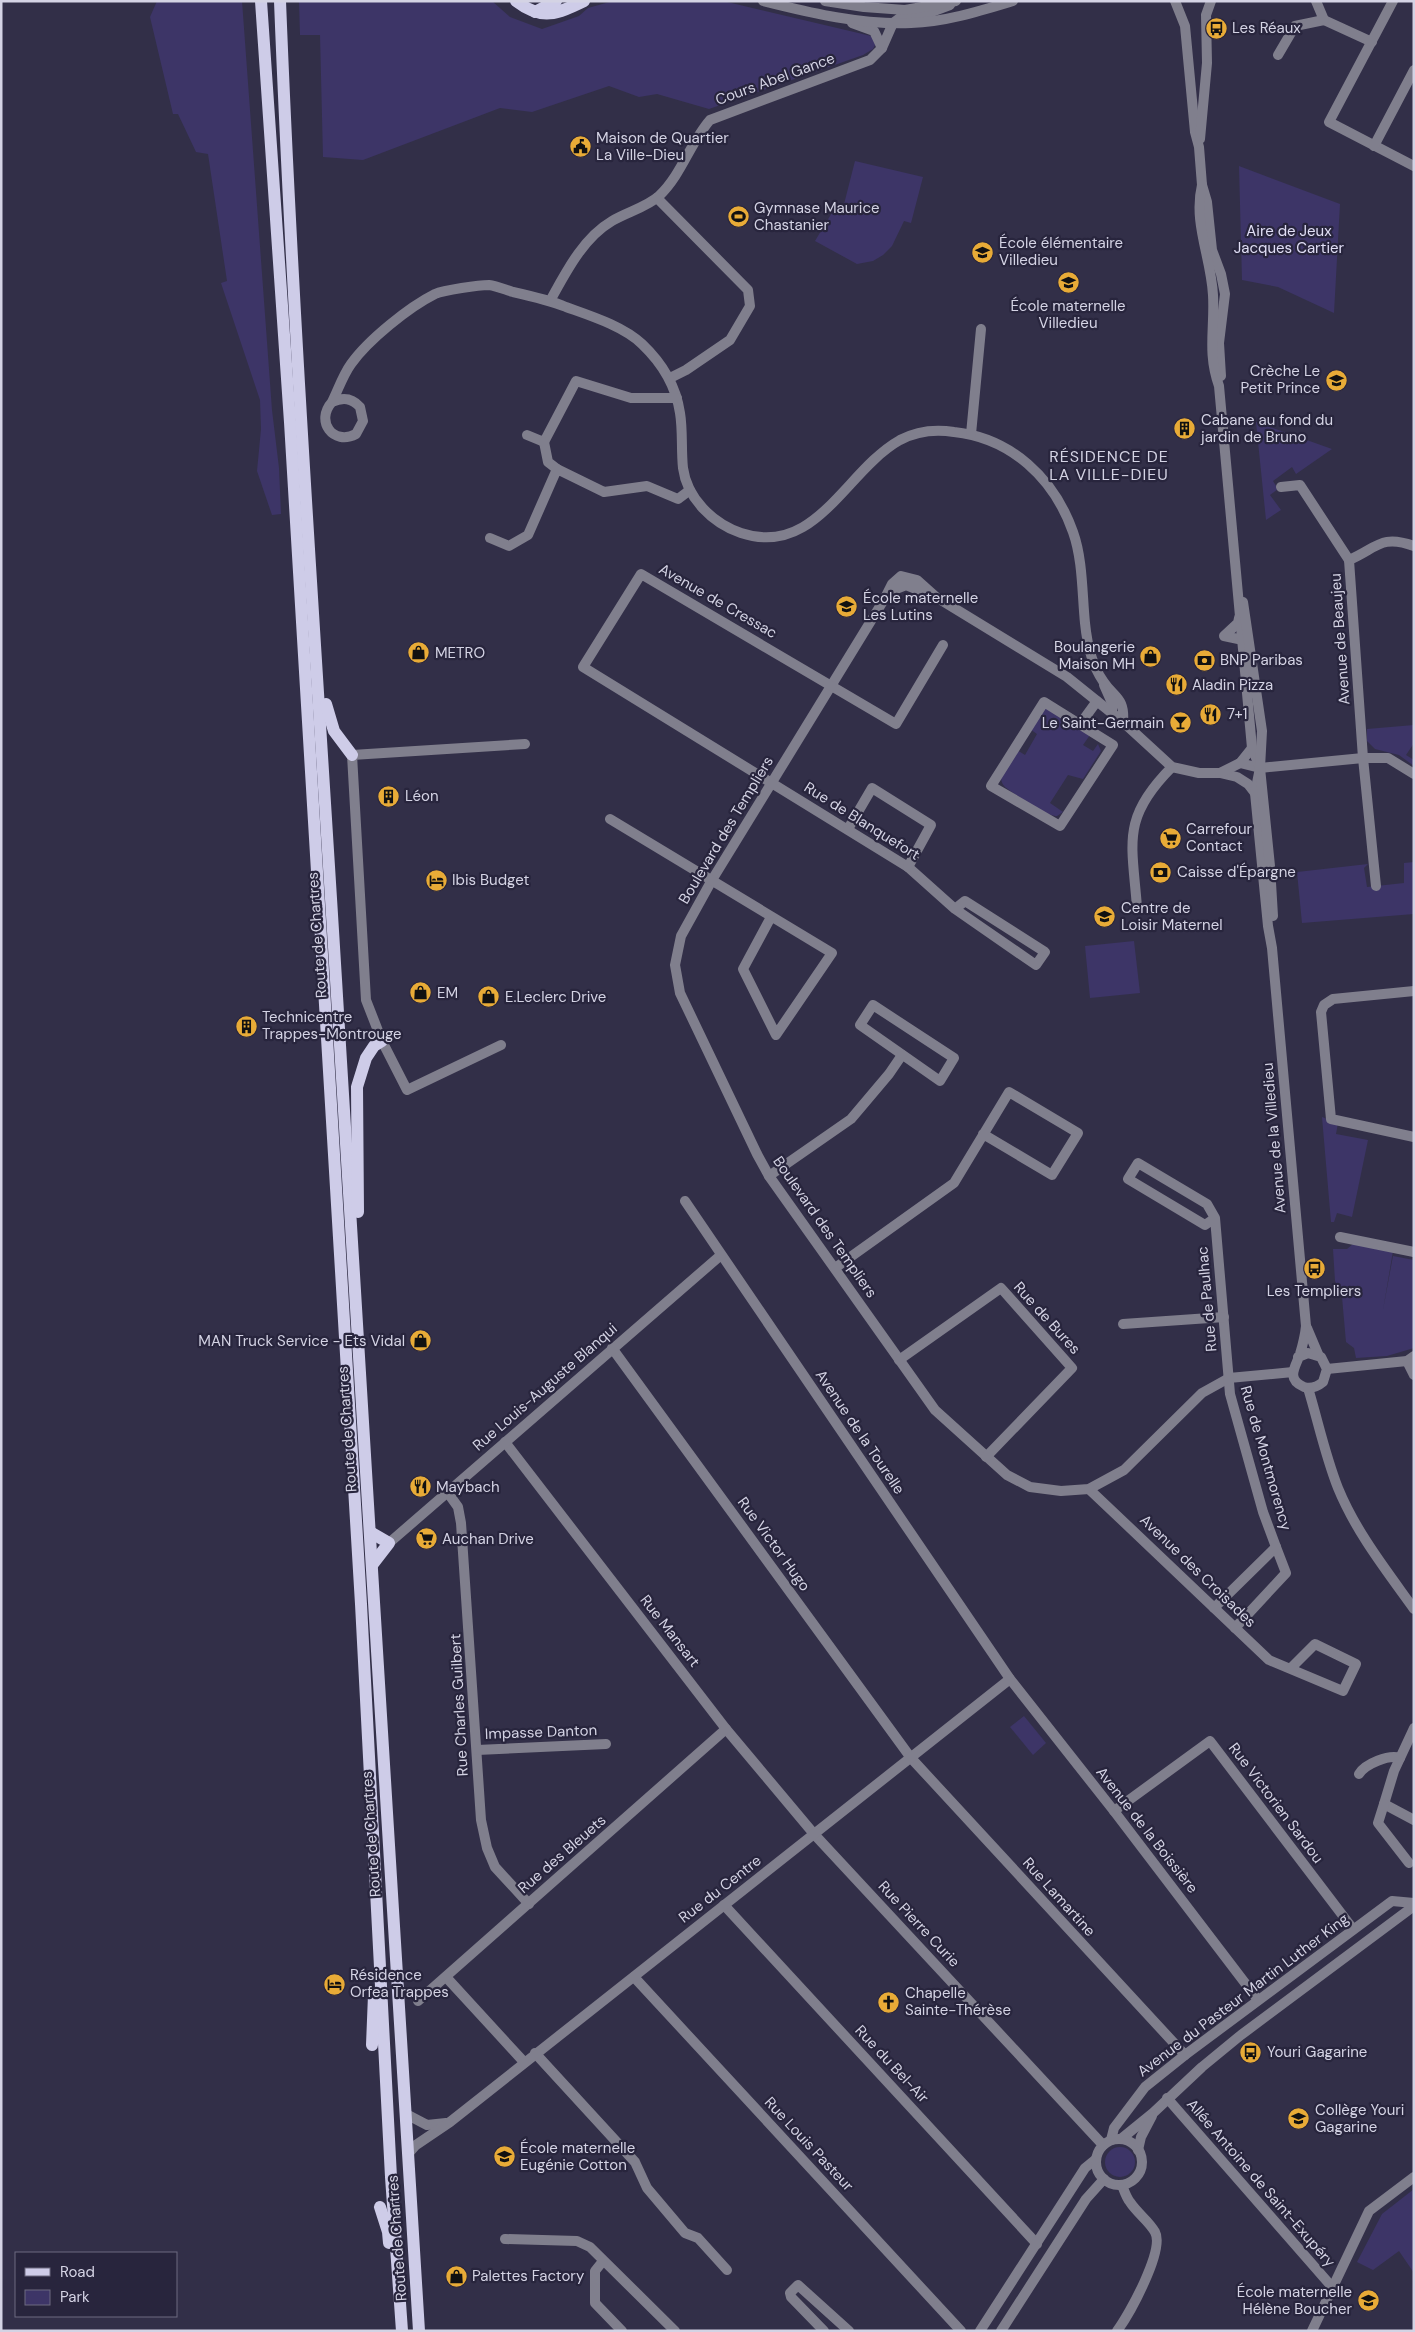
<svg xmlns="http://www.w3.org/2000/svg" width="1415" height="2332" font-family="'DM Sans',sans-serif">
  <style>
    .green { fill: #3d3567 }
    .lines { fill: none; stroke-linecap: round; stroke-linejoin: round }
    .minor { stroke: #807f8d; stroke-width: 10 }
    .tertiary { stroke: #807f8d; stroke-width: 10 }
    .primary { stroke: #cecce8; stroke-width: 12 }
    .labels { text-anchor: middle; stroke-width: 4.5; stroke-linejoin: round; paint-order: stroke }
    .poi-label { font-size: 15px; fill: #d4d3e4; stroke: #28253d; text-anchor: start }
    .street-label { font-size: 15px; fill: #d4d3e4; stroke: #28253d }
    .park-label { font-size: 15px; fill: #e0def5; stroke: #28253d }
    .neighbourhood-label { font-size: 16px; letter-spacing: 1px; fill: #d4d3e4; stroke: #28253d }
  </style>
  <rect width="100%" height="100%" fill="#322f48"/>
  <g class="green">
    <polygon points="157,1 242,1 272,410 279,468 281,514 272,515 257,471 261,429 260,400 221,283 227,281 208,154 196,152 178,114 173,114 150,17"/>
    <polygon points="299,1 492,1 510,17 542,29 579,16 588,8 613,1 723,1 871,36 877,41 873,49 863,55 709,109 657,94 639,97 609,86 532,112 500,108 363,160 323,157 320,35 300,35"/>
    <polygon points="855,161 923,177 911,223 904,221 892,246 883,255 873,261 857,264 815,241 833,211 842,212"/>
    <polygon points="1239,166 1340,204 1334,313 1278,287 1242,280"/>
    <polygon points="1256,422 1332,449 1296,474 1292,467 1273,481 1278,489 1270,495 1281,510 1266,520"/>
    <path d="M1047 708 1090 735 1083 745 1093 751 1098 744 1101 751 1083 779 1068 775 1050 803 1063 812 1057 816C1046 816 1014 794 1005 787 1002 784 1001 781 1001 776L1017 750 1025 755 1037 734 1030 729 1043 710Z"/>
    <polygon points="1414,725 1414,743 1406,755 1414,760 1414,766 1399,755 1375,749 1367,741 1367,729"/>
    <polygon points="1414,862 1414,914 1302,923 1297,872 1368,864 1364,868 1367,887 1404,883 1404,863"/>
    <polygon points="1134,941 1140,993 1090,998 1085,946"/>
    <polygon points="1322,1117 1338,1123 1336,1134 1368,1140 1352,1217 1337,1213 1334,1222 1331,1222"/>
    <polygon points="1353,1244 1393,1251 1383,1310 1393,1256 1414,1260 1414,1348 1387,1356 1356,1358 1354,1348 1346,1342 1342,1297 1335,1281 1333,1249 1347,1249"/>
    <polygon points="1024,1716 1046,1743 1033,1755 1010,1727"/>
    <circle cx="1120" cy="2162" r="15"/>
    <polygon points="1414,2189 1414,2273 1399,2251 1373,2270 1357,2262 1382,2214"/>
  </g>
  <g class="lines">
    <g class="minor">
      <polyline points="1393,1 1329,122 1414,166"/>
      <polyline points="1324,20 1372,42"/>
      <polyline points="852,23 874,31 882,48"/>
      <polyline points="893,23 901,17 926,14 950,5"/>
      <polyline points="1278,55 1295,26 1324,20 1316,1"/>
      <polyline points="1374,146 1414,70"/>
      <polyline points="657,198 748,290 750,306 730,340 686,370 670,378"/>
      <path d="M550 301C566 272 583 238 612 221 627 212 647 207 659 196 682 174 690 143 710 120L870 60 882 48 893 23"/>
      <path d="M332 402C343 397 352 398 360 407L363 421 356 434C333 446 315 421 332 402 338 390 343 375 351 364 368 340 409 307 435 294 444 290 479 285 489 285 497 286 506 290 513 292 531 296 549 300 566 307 591 316 623 326 642 344 662 363 676 386 680 413 683 431 681 449 683 468 687 498 712 523 741 533 816 558 845 471 900 440 917 431 935 429 954 432 1011 438 1054 478 1073 532 1083 560 1082 594 1085 623 1087 643 1091 664 1103 681 1114 698 1125 697 1123 722"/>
      <polyline points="971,434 981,329"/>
      <polyline points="527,435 544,442 576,381 631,398 677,398"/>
      <polyline points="544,442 548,462 557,469"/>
      <polyline points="1281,487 1300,485 1349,560"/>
      <polyline points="490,538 509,546 528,535 557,469 604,492 647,486 678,499 690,490"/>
      <polyline points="936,597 917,580 901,576 892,584 885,598 896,589 906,585 936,597 1067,677 1123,722 1172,767 1199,773 1220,773 1237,777 1248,784 1255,793"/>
      <polyline points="885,598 712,880 681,936 675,965 680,993 757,1154 769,1176 935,1410 1007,1475 1030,1487 1061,1491 1089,1489 1124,1470 1202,1393 1229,1378 1293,1372"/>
      <polyline points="1239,618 1238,623 1224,636 1243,640"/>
      <polyline points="943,645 896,724 641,574 583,667 908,867 955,909 1036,965 1045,952 965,901 955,909"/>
      <polyline points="1104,685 1112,703 1112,714"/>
      <polygon points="1044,702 1113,745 1060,826 991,786"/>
      <polyline points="1081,723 1097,701"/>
      <polyline points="1240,763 1260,768 1363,758 1388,758 1414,774"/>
      <polyline points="1220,773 1240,763 1252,748"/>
      <polyline points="610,819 832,953 776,1035 743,969 771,917"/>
      <polyline points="848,829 872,788 931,825 908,867"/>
      <path d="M1376 886 1363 758 1349 560C1377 548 1381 534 1414 546"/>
      <path d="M1137 907C1132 842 1121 818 1172 767"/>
      <polyline points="1414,991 1333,999 1324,1005 1321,1012 1331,1119 1414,1137"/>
      <polygon points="873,1005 954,1058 940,1081 860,1025"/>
      <polyline points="501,1045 407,1090 382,1041 366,1000 352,755 525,744"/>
      <polyline points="769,1176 851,1119 889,1074 902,1055"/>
      <polyline points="685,1201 1010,1679 1114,1811 1258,2000"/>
      <polyline points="1215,1218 1205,1225 1128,1179 1138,1163 1207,1204 1215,1218 1230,1394 1263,1512 1276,1547"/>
      <polyline points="1340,1237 1414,1252"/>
      <polyline points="835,1268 954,1183 1009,1092 1078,1133 1052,1175 983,1134"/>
      <polyline points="1123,1324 1224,1317"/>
      <polyline points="612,1348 911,1758 1185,2055"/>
      <polyline points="899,1360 1001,1288 1072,1368 986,1457"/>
      <polyline points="1407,1361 1414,1375"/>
      <polyline points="1327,1369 1407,1361 1414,1356"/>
      <polyline points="505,1442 726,1729 814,1834 1103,2145"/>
      <polyline points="1089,1489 1269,1660 1343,1691 1356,1664 1315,1644 1291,1668"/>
      <polyline points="448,1493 458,1507 461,1523 481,1820 487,1848 495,1867 529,1904"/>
      <polyline points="389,1543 721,1255"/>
      <polyline points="1214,1608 1276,1547 1286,1573 1235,1628"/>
      <polyline points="1414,1728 1394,1771 1384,1804 1414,1820"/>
      <polyline points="477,1750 606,1744"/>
      <path d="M1359 1774C1365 1764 1389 1754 1400 1758"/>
      <polyline points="1384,1804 1378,1823 1409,1863"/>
      <polyline points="1114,1811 1210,1741 1353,1929"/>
      <polyline points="724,1905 1037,2244"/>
      <polyline points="446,1977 524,2062"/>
      <polyline points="634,1977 961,2331"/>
      <polyline points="418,2001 726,1729"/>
      <polyline points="535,2053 635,2162 647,2188 685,2233 698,2238 727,2270"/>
      <polyline points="1167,2098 1333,2288"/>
      <polyline points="406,2114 427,2125 446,2123"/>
      <polyline points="1111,2140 1114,2128 1145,2087 1185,2055 1392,1901 1414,1903"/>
      <polyline points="408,2154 416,2145 450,2122 1010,1679"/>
      <polyline points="505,2239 577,2241 590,2247 675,2331"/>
      <polyline points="603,2261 595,2271 595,2303 622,2331"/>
      <polyline points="824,2331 791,2297 790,2293 798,2285 849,2331"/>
      <polyline points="980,2331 1085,2168 1096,2159"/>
      <path d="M1117 2331C1129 2315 1165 2250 1155 2232 1149 2221 1137 2213 1130 2202 1126 2197 1124 2190 1122 2185"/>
      <polyline points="1312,2331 1369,2211 1414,2177"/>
    </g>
    <g class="tertiary">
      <path d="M763 1C811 13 861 25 911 23 945 22 980 11 1013 1"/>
      <polyline points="825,1 864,7 905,10 956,1"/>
      <polyline points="1175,1 1185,26 1195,132 1199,147 1202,185 1207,202 1212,250 1221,274 1225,294 1219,343 1221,376"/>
      <polyline points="1200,139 1207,63 1206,15 1211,1"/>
      <path d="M1202 185C1193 223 1211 257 1213 295 1215 328 1207 352 1219 386L1252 748 1260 768 1255 793 1268 926 1272 948 1306 1326C1305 1336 1303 1344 1300 1354 1296 1366 1285 1379 1304 1387 1311 1389 1317 1387 1323 1382L1327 1369 1321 1357 1308 1353 1298 1357"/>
      <polyline points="1243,602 1262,731 1260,768 1270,866 1273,916"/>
      <polyline points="1307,1328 1318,1354"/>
      <path d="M1308 1388C1318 1421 1325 1455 1338 1488 1356 1532 1386 1570 1414 1609"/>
      <polyline points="1121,2139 1153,2113 1202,2067 1241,2035 1414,1906"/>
      <circle cx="1119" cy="2162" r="23"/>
      <polyline points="1138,2150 1141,2137 1152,2116"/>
      <polyline points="1001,2331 1086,2199 1104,2179"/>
    </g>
    <g class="primary">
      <polyline points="261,1 290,422 361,1604 391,2177 402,2331"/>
      <path d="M280 1C293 333 317 665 337 996 365 1441 390 1886 419 2331"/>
      <path d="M516 1C542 21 557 14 584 1"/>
      <polyline points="535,12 556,1"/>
      <polyline points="326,704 334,731 352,755"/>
      <polyline points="358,1212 357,1087 366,1058 374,1046 382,1041"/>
      <polyline points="370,1532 389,1543 372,1565"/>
      <polyline points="372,2045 374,1995"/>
      <polyline points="380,2207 388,2232 389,2243"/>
    </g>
  </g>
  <defs>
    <symbol id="bus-disc" viewBox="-11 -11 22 22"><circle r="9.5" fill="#e8ab37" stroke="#28253d"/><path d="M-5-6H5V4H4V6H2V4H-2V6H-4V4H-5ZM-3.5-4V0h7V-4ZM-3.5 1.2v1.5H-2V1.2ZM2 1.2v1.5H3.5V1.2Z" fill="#111"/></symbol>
    <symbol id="civic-disc" viewBox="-11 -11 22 22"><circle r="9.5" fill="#e8ab37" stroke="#28253d"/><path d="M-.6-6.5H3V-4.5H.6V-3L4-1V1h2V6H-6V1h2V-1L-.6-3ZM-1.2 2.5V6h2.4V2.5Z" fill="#111"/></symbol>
    <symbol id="stadium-disc" viewBox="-11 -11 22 22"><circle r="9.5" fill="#e8ab37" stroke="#28253d"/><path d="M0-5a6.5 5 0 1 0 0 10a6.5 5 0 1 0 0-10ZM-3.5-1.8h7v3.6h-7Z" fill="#111"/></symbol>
    <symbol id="school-disc" viewBox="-11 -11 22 22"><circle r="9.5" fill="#e8ab37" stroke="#28253d"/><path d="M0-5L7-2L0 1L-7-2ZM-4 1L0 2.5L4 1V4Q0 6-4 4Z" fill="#111"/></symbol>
    <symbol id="building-disc" viewBox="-11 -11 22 22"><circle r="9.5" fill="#e8ab37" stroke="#28253d"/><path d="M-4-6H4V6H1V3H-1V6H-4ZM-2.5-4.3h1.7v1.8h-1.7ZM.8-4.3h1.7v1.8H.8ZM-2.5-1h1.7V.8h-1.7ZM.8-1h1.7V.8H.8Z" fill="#111"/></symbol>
    <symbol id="shop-disc" viewBox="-11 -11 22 22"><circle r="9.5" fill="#e8ab37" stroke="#28253d"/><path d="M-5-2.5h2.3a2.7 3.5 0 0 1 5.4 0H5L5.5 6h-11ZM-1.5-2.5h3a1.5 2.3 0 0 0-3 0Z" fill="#111"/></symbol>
    <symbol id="bank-disc" viewBox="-11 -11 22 22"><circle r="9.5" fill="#e8ab37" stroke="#28253d"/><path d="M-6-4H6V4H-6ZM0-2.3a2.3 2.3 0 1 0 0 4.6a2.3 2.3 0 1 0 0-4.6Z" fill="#111"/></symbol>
    <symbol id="restaurant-disc" viewBox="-11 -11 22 22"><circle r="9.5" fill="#e8ab37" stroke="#28253d"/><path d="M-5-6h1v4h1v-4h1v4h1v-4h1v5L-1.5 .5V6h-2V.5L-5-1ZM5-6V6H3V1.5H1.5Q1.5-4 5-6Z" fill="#111"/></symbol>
    <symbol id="bar-disc" viewBox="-11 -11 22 22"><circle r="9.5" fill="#e8ab37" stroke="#28253d"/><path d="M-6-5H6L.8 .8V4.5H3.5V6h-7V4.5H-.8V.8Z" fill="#111"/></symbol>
    <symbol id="supermarket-disc" viewBox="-11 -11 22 22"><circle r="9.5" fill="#e8ab37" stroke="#28253d"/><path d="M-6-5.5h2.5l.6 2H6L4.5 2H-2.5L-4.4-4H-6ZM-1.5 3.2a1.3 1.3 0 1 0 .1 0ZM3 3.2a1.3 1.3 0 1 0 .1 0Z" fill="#111"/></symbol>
    <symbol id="hotel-disc" viewBox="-11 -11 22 22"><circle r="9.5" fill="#e8ab37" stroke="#28253d"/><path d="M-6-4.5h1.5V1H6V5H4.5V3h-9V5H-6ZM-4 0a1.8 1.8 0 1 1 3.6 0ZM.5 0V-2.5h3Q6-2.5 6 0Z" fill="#111"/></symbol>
    <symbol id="church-disc" viewBox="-11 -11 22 22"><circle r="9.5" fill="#e8ab37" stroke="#28253d"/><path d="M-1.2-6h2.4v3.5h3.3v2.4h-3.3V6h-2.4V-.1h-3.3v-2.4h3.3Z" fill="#111"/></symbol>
  </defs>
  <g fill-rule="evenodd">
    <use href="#bus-disc" x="1204" y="16" width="25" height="25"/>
    <use href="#civic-disc" x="568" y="134" width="25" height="25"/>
    <use href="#stadium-disc" x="726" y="204" width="25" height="25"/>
    <use href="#school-disc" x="970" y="240" width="25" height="25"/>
    <use href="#school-disc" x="1056" y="270" width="25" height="25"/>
    <use href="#school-disc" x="1324" y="368" width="25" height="25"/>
    <use href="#building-disc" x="1172" y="416" width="25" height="25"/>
    <use href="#school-disc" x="834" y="594" width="25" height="25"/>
    <use href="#shop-disc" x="406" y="640" width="25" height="25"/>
    <use href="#shop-disc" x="1138" y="644" width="25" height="25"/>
    <use href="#bank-disc" x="1192" y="648" width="25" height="25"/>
    <use href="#restaurant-disc" x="1164" y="672" width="25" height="25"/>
    <use href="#restaurant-disc" x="1198" y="702" width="25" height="25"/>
    <use href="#bar-disc" x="1168" y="710" width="25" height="25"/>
    <use href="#building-disc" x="376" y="784" width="25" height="25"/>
    <use href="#supermarket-disc" x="1158" y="826" width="25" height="25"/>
    <use href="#bank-disc" x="1148" y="860" width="25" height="25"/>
    <use href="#hotel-disc" x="424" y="868" width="25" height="25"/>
    <use href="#school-disc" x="1092" y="904" width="25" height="25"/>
    <use href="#shop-disc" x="408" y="980" width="25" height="25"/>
    <use href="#shop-disc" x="476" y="984" width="25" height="25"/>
    <use href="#building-disc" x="234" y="1014" width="25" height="25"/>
    <use href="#bus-disc" x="1302" y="1256" width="25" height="25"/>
    <use href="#shop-disc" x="408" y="1328" width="25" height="25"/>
    <use href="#restaurant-disc" x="408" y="1474" width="25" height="25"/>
    <use href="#supermarket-disc" x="414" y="1526" width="25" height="25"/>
    <use href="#hotel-disc" x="322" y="1972" width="25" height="25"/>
    <use href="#church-disc" x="876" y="1990" width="25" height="25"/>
    <use href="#bus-disc" x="1238" y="2040" width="25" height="25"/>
    <use href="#school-disc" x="1286" y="2106" width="25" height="25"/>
    <use href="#school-disc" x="492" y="2144" width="25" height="25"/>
    <use href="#shop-disc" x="444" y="2264" width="25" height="25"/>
    <use href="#school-disc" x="1356" y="2288" width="25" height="25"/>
  </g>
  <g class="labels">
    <g class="poi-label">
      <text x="1232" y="33">Les Réaux</text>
      <text x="596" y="143">Maison de Quartier<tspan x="596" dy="17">La Ville-Dieu</tspan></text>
      <text x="754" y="213">Gymnase Maurice<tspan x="754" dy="17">Chastanier</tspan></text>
      <text x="999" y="248">École élémentaire<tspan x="999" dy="17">Villedieu</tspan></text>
      <text x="1068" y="311" text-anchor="middle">École maternelle<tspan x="1068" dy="17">Villedieu</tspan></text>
      <text x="1320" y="376" text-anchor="end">Crèche Le<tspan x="1320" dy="17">Petit Prince</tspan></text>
      <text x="1201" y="425">Cabane au fond du<tspan x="1201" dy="17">jardin de Bruno</tspan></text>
      <text x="863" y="603">École maternelle<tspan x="863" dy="17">Les Lutins</tspan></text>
      <text x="1135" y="652" text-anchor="end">Boulangerie<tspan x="1135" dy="17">Maison MH</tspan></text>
      <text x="435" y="658">METRO</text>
      <text x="1220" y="665">BNP Paribas</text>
      <text x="1192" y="690">Aladin Pizza</text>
      <text x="1227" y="719">7+1</text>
      <text x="1164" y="728" text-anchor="end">Le Saint-Germain</text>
      <text x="405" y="801">Léon</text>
      <text x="1186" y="834">Carrefour<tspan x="1186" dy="17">Contact</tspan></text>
      <text x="1177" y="877">Caisse d'Épargne</text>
      <text x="452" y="885">Ibis Budget</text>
      <text x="1121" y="913">Centre de<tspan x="1121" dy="17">Loisir Maternel</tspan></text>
      <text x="437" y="998">EM</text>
      <text x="505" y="1002">E.Leclerc Drive</text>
      <text x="262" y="1022">Technicentre<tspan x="262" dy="17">Trappes-Montrouge</tspan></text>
      <text x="1314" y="1296" text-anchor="middle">Les Templiers</text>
      <text x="405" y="1346" text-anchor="end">MAN Truck Service - Ets Vidal</text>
      <text x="436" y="1492">Maybach</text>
      <text x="442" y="1544">Auchan Drive</text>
      <text x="350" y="1980">Résidence<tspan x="350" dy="17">Orfea Trappes</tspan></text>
      <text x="905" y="1998">Chapelle<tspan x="905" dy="17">Sainte-Thérèse</tspan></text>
      <text x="1267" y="2057">Youri Gagarine</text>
      <text x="1315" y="2115">Collège Youri<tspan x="1315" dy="17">Gagarine</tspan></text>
      <text x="520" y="2153">École maternelle<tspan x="520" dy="17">Eugénie Cotton</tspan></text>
      <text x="472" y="2281">Palettes Factory</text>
      <text x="1352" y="2297" text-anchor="end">École maternelle<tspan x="1352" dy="17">Hélène Boucher</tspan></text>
    </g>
    <g class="street-label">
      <text transform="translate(775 79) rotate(-20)" y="5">Cours Abel Gance</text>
      <text transform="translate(718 601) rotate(30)" y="5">Avenue de Cressac</text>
      <text transform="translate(1340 639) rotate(-94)" y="5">Avenue de Beaujeu</text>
      <text transform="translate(862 821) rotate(32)" y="5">Rue de Blanquefort</text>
      <text transform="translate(726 830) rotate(-59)" y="5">Boulevard des Templiers</text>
      <text transform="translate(317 935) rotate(-94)" y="5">Route de Chartres</text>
      <text transform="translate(1274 1138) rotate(-95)" y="5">Avenue de la Villedieu</text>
      <text transform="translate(825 1227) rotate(55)" y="5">Boulevard des Templiers</text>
      <text transform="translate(1207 1299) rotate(-95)" y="5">Rue de Paulhac</text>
      <text transform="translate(1047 1318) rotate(48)" y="5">Rue de Bures</text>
      <text transform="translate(545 1387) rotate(-41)" y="5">Rue Louis-Auguste Blanqui</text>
      <text transform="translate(347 1429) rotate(-94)" y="5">Route de Chartres</text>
      <text transform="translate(860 1432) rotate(56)" y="5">Avenue de la Tourelle</text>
      <text transform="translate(1266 1458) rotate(74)" y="5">Rue de Montmorency</text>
      <text transform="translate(774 1544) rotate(54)" y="5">Rue Victor Hugo</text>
      <text transform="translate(1198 1571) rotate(44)" y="5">Avenue des Croisades</text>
      <text transform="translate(670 1631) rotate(52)" y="5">Rue Mansart</text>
      <text transform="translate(459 1705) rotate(-93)" y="5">Rue Charles Guilbert</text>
      <text transform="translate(541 1732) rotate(-2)" y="5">Impasse Danton</text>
      <text transform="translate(1276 1803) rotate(53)" y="5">Rue Victorien Sardou</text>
      <text transform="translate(1147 1830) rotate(52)" y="5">Avenue de la Boissière</text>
      <text transform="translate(371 1834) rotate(-94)" y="5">Route de Chartres</text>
      <text transform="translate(562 1854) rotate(-41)" y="5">Rue des Bleuets</text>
      <text transform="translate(720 1889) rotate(-38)" y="5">Rue du Centre</text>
      <text transform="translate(1059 1897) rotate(48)" y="5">Rue Lamartine</text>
      <text transform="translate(919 1924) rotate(47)" y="5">Rue Pierre Curie</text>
      <text transform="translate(1243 1995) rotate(-37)" y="5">Avenue du Pasteur Martin Luther King</text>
      <text transform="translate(892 2064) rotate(47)" y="5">Rue du Bel-Air</text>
      <text transform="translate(809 2144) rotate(47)" y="5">Rue Louis Pasteur</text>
      <text transform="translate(1261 2183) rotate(49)" y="5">Allée Antoine de Saint-Exupéry</text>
      <text transform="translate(397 2238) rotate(-94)" y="5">Route de Chartres</text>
    </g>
    <g class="park-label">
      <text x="1289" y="236">Aire de Jeux<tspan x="1289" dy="17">Jacques Cartier</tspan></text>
    </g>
    <g class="neighbourhood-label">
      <text x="1109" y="462">RÉSIDENCE DE<tspan x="1109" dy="18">LA VILLE-DIEU</tspan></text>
    </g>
  </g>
  <rect width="1415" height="2332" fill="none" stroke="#d4d3e4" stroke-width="5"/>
  <rect x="15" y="2252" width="162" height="65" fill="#28253d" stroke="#6d6b80"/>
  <rect x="25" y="2268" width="25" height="8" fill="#cecce8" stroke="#6d6b80"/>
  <text x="60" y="2277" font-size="15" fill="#d4d3e4">Road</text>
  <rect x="25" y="2290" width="25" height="15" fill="#3d3567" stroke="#6d6b80"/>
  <text x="60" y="2302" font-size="15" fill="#d4d3e4">Park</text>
</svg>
